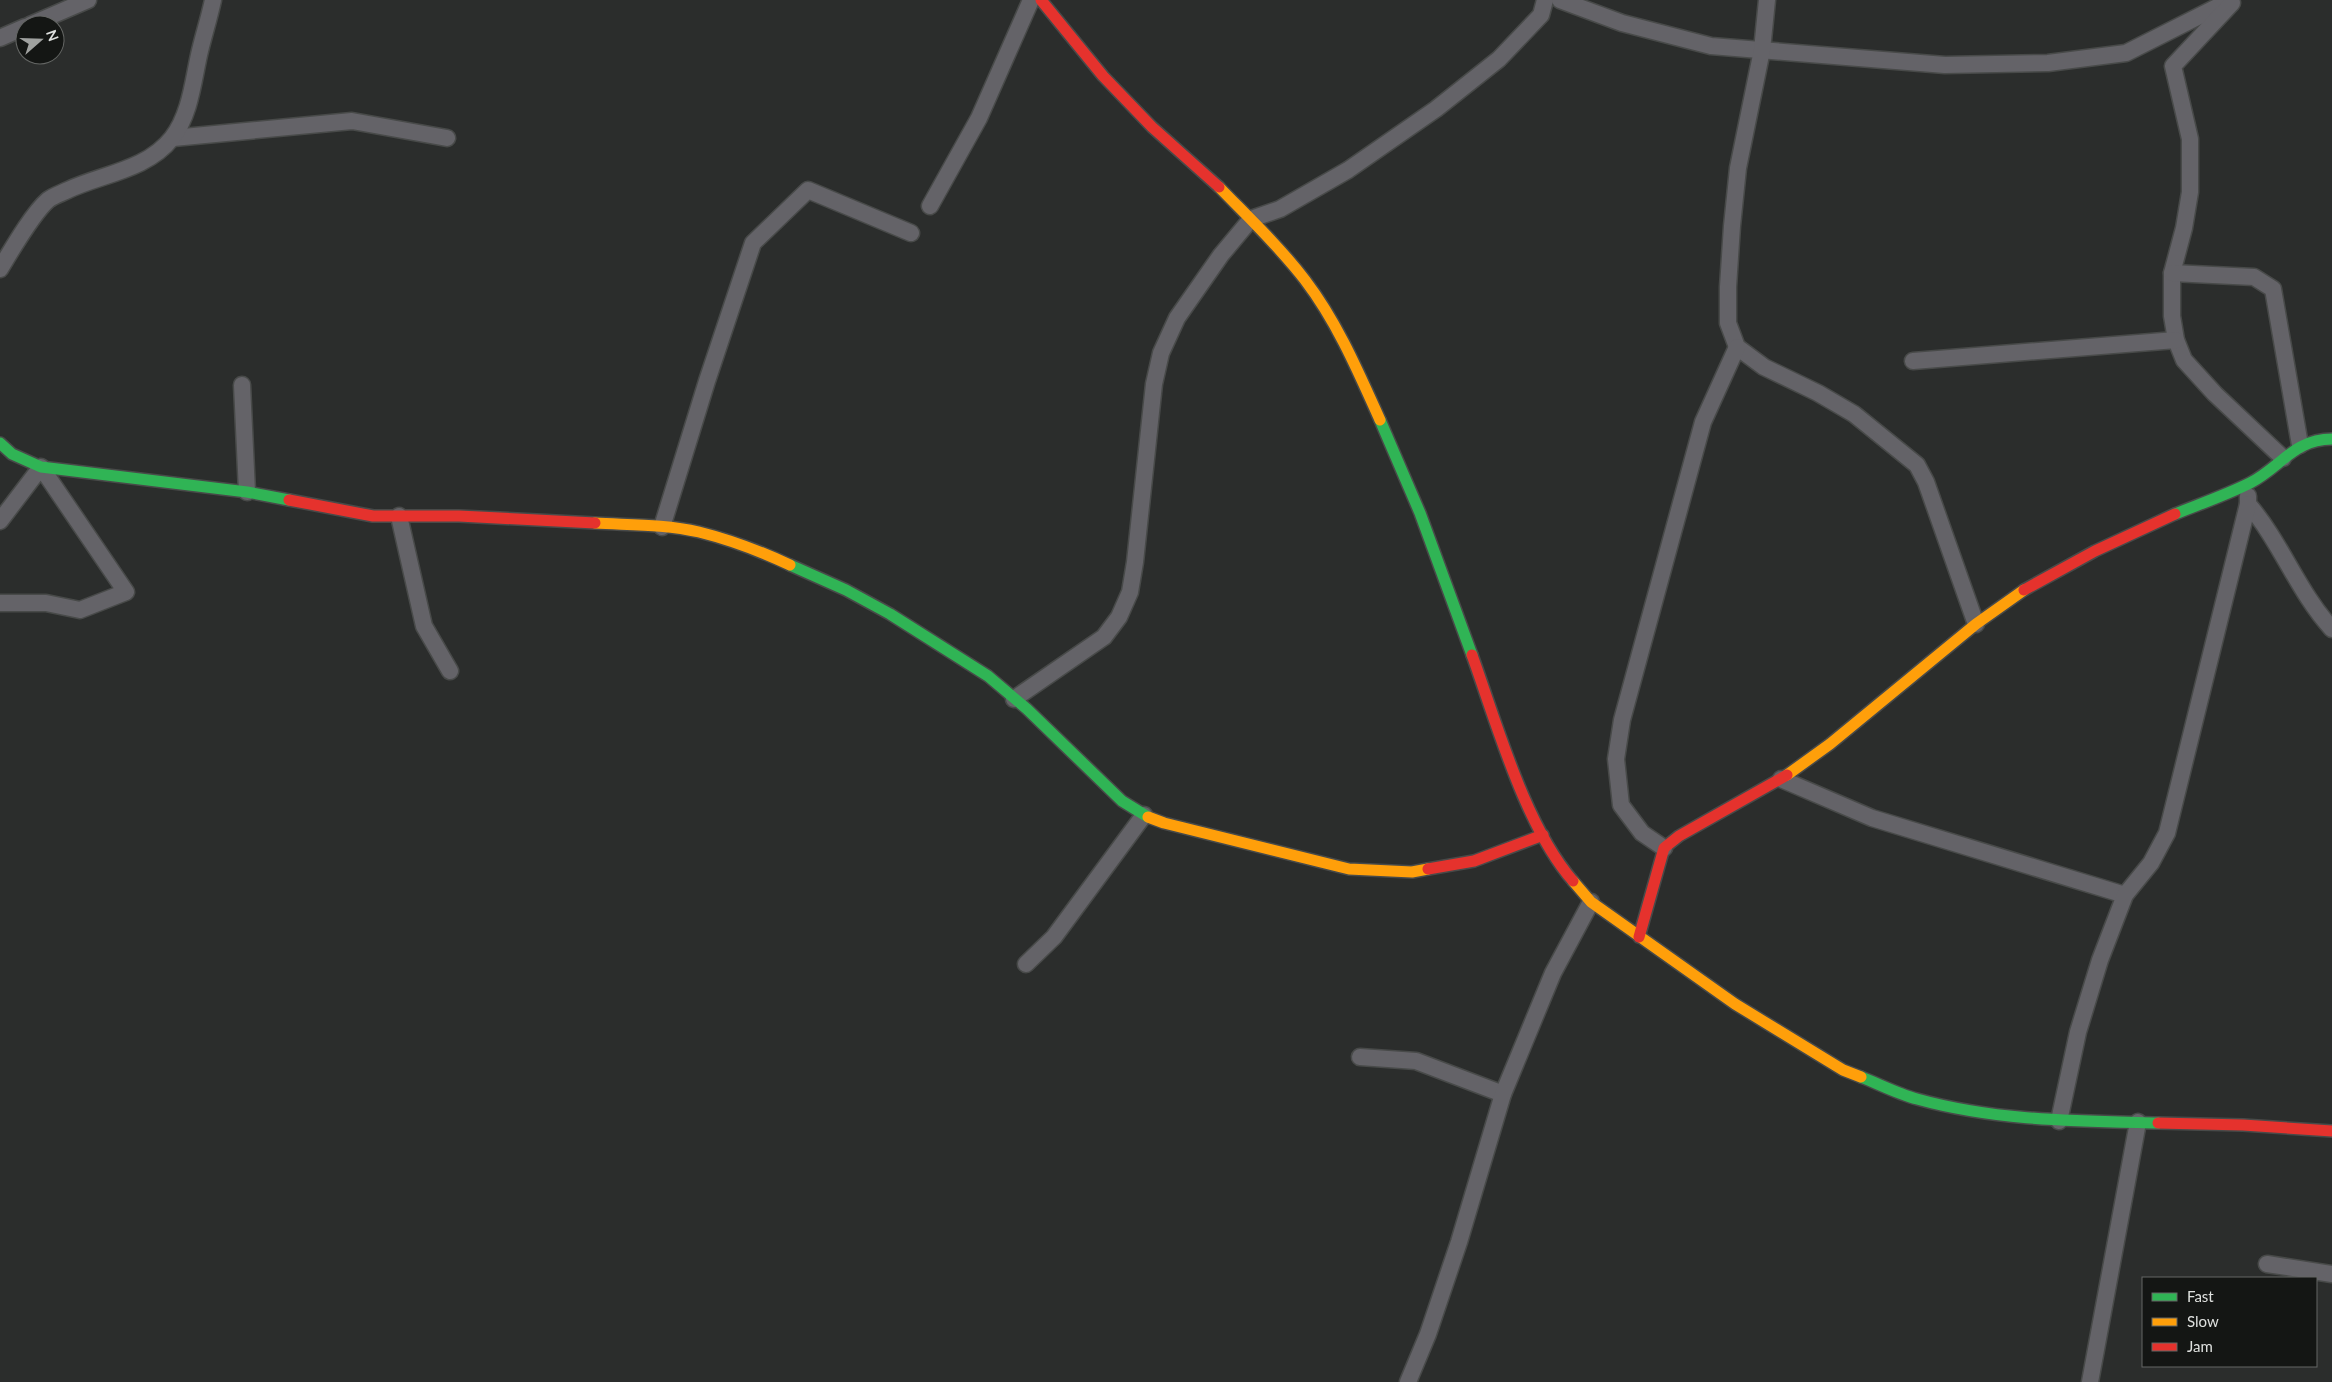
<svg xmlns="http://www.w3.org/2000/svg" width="2332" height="1382" font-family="Lato,sans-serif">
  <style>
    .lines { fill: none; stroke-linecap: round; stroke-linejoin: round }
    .street-casing { stroke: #484a49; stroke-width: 19 }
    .fast-casing { stroke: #484a49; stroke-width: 14 }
    .slow-casing { stroke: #484a49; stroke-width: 14 }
    .jam-casing { stroke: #484a49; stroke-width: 14 }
    .street { stroke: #646368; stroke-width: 16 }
    .fast { stroke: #30b455; stroke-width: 11 }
    .slow { stroke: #ff9f0a; stroke-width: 11 }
    .jam { stroke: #e5322d; stroke-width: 11 }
  </style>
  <rect width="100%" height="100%" fill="#2b2d2c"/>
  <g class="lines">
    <defs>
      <g id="street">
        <polyline points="1560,0 1622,23 1711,46 1945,65 2048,63 2126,53 2231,0"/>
        <polyline points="1767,0 1762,50 1738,168 1732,226 1728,287 1728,323 1737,347 1764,367 1818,393 1854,414 1917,465 1926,482 1976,624"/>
        <polyline points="2232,3 2173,66 2190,139 2190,192 2184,228 2172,273 2172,316 2176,340 2184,360 2215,394 2283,458"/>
        <polyline points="30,25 88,0"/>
        <polyline points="0,38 25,27"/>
        <polyline points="173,138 352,121 447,138"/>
        <polyline points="930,206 979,118 1031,0"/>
        <path d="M0 269C11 251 32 214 48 200 53 196 62 193 68 190 102 174 147 170 172 138 190 115 193 82 199 55 203 37 209 19 213 0"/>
        <polyline points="2172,273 2254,277 2273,289 2300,445"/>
        <polyline points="1913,361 2176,340"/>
        <polyline points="242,385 247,492"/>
        <path d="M2248 496V504C2281 542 2298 592 2332 629"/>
        <polyline points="399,516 424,626 450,671"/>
        <polyline points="0,521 41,467 126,592 80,610 46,603 0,603"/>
        <polyline points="662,527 707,381 753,243 808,190 911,233"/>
        <polyline points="1014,699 1104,637 1119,617 1130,592 1135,562 1154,384 1161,353 1177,318 1221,255 1251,219 1280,209 1348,170 1436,109 1499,59 1541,15 1545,0"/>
        <polyline points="1781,779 1872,818 2125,895"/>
        <polyline points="1664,848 1642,833 1621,805 1616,759 1622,720 1703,422 1737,347"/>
        <polyline points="1026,964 1054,937 1144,815"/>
        <polyline points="1360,1057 1416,1061 1503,1094"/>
        <polyline points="2059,1121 2078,1032 2100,960 2125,895 2151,863 2167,833 2248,504"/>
        <polyline points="2267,1264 2332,1274"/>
        <polyline points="1408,1382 1428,1334 1459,1242 1503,1094 1553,973 1591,902"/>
        <polyline points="2090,1382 2138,1122"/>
      </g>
      <g id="fast">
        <polyline points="1380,420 1420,513 1472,655"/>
        <polyline points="0,443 12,454 41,467 247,492 289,500"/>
        <path d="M2175 514C2200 504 2226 495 2250 483 2281 467 2294 439 2332 439"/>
        <polyline points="790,565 846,590 890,614 988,676 1027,709 1122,801 1148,817"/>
        <path d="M1861 1077C1879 1084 1898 1094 1917 1099 1996 1121 2077 1121 2158 1123"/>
      </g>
      <g id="slow">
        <path d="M1219 187C1248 217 1279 246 1305 280 1337 322 1358 371 1380 420"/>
        <path d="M595 523C629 525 665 524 699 532 731 540 760 551 790 565"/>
        <polyline points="1787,775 1830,744 1976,624 2024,590"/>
        <polyline points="1148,817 1164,823 1349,869 1412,872 1428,869"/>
        <polyline points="1573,881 1591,902 1735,1004 1843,1070 1861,1077"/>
      </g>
      <g id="jam">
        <polyline points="1041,0 1103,76 1152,127 1219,187"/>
        <polyline points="289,500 373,516 459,516 595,523"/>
        <polyline points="2024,590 2095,551 2175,514"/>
        <path d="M1472 655C1497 724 1525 826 1573 881"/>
        <polyline points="1428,869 1474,861 1543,835"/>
        <polyline points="1639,937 1664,848 1679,836 1787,775"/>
        <polyline points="2158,1123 2243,1125 2332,1131"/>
      </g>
    </defs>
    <use href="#street" class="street-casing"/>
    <use href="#fast" class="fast-casing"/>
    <use href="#slow" class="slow-casing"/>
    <use href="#jam" class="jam-casing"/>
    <use href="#street" class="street"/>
    <use href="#fast" class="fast"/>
    <use href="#slow" class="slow"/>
    <use href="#jam" class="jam"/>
  </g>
  <rect x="2142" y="1277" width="175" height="90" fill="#141614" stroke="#656765"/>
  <rect x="2152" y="1293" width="25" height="8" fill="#30b455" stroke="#656765"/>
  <text x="2187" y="1302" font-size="15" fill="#dfe1df">Fast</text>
  <rect x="2152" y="1318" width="25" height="8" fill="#ff9f0a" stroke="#656765"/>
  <text x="2187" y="1327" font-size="15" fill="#dfe1df">Slow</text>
  <rect x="2152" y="1343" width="25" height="8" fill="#e5322d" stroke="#656765"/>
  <text x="2187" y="1352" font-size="15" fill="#dfe1df">Jam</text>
  <g transform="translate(40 40) rotate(70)"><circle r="24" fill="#141614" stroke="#656765"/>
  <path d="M0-4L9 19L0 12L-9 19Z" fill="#a0a2a0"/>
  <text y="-8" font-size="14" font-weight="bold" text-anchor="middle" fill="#dfe1df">N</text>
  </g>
</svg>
